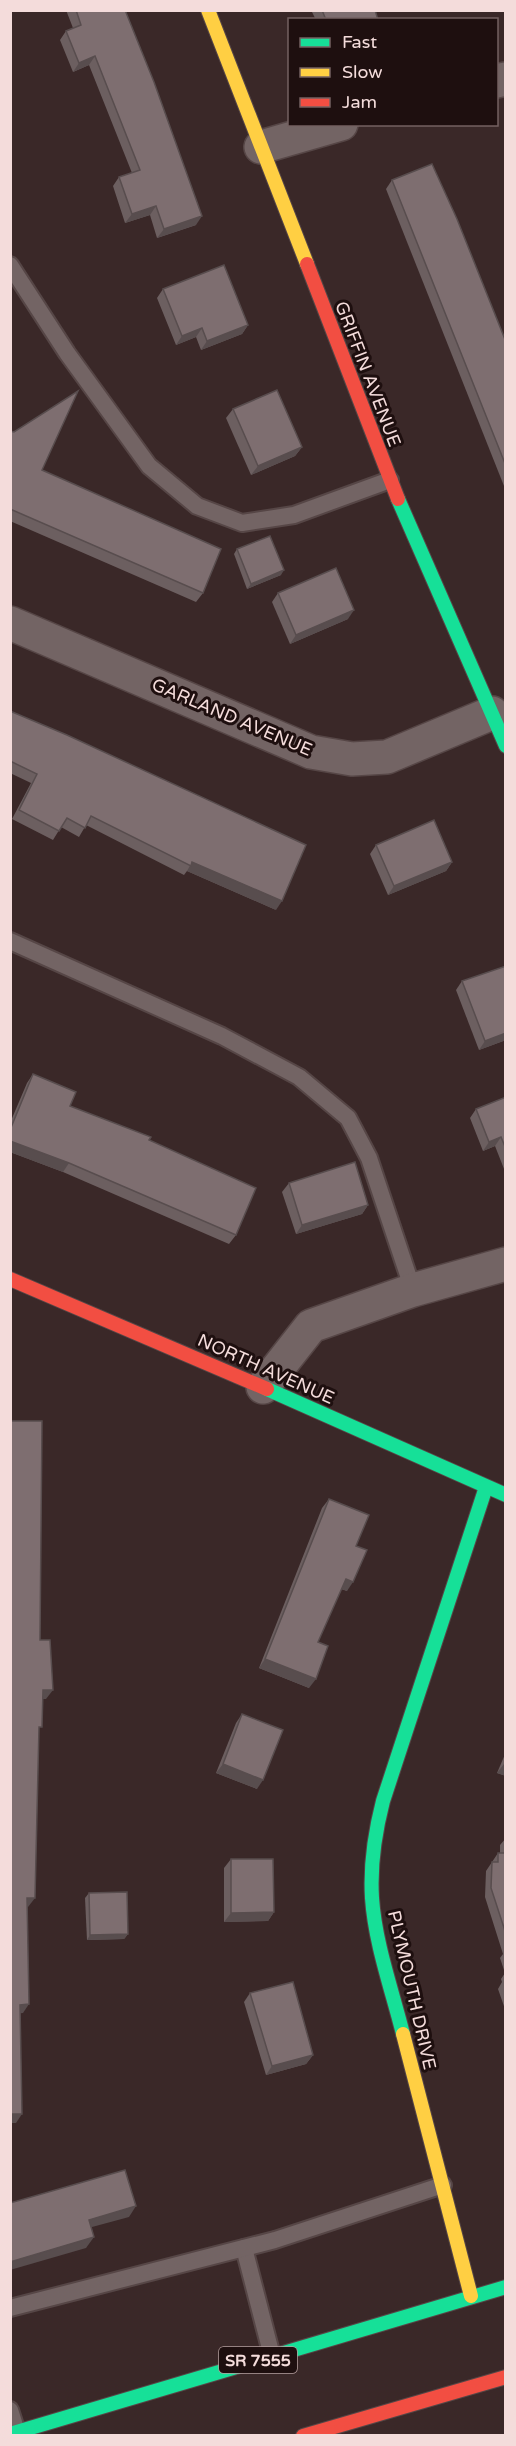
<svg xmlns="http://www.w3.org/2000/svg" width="516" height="2446" font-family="'Varela Round',sans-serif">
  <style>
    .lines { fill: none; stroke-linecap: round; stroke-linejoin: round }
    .lane-casing { stroke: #564646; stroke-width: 20 }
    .street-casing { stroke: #564646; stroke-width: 36 }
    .fast-casing { stroke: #564646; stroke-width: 16 }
    .slow-casing { stroke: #564646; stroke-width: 16 }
    .jam-casing { stroke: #564646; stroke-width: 16 }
    .lane { stroke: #736464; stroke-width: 16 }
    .street { stroke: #736464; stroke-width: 33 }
    .fast { stroke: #16e098; stroke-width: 14 }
    .slow { stroke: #ffcf43; stroke-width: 14 }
    .jam { stroke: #f24e42; stroke-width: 14 }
    .wall { fill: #6c5f60 }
    .shaded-wall { fill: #584d4e }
    .building { fill: #7e6e70; stroke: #584d4e; stroke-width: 1.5 }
    .labels { text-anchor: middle; stroke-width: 6; stroke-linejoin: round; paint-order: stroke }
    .shield { fill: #1e0f0f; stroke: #b49e9e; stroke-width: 1.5 }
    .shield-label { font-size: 16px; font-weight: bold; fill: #f4dcdb }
    .street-label { font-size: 18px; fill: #f4dcdb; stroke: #1e0f0f }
  </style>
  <rect width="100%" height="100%" fill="#3a2828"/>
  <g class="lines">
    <defs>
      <g id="lane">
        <polyline points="10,265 67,353 149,466 197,506 242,523 294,515 390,480"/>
        <polyline points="10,941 222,1036 299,1077 348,1118 369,1158 413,1290"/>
        <polyline points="244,2248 272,2356"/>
        <polyline points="10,2308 275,2240 443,2185"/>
        <polyline points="10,2410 17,2432"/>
      </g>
      <g id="street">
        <polyline points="496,81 506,79"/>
        <polyline points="261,147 341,124"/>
        <polyline points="10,623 311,752 352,759 387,757 492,713"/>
        <polyline points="263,1387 311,1326 413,1290 506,1264"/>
      </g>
      <g id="fast">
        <polyline points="398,499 506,746"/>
        <polyline points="267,1389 506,1495"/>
        <path d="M403 2034C392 1990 375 1943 372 1898 370 1865 375 1832 383 1801L486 1487"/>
        <polyline points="10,2434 506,2287"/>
      </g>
      <g id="slow">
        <polyline points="208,10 307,264"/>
        <polyline points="403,2034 471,2296"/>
      </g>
      <g id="jam">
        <polyline points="307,264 398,499"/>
        <polyline points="10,1279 267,1389"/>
        <polyline points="303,2436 506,2377"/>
      </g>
    </defs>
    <use href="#lane" class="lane-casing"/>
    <use href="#street" class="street-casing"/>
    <use href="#fast" class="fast-casing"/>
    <use href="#slow" class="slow-casing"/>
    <use href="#jam" class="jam-casing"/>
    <use href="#lane" class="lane"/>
    <use href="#street" class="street"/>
    <use href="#fast" class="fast"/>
    <use href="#slow" class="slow"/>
    <use href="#jam" class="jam"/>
  </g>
  <g class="wall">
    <polygon points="66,10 125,10 196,225 157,238 150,215 125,223 113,186 119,177 132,173 89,65 73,72 60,40 66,31 73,28"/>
    <polygon points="313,10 375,10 378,20 316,20 312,12"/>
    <polygon points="392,180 506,342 506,491 386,189"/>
    <polygon points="163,289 248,325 242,334 201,350 196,337 176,345 157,298"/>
    <polygon points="233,409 302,447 295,456 251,475 226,418"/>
    <polygon points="10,431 42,470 203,593 196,602 10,521"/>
    <polygon points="237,549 281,575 247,589 234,554"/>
    <polygon points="278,593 348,619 290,644 272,602"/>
    <polygon points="10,711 276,910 187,871 184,875 86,825 79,837 61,827 53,840 12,819 31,783 10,773"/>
    <polygon points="376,845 452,862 446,871 388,895 370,854"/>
    <polygon points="506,966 506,1040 479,1050 456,990 462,981"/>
    <polygon points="33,1074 70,1106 149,1140 236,1235 229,1244 63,1172 10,1152 10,1123 27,1083"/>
    <polygon points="506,1097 506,1174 495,1146 483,1151 470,1118 476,1109"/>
    <polygon points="289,1183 368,1205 362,1214 296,1234 282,1192"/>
    <polygon points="329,1499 356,1546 347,1591 341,1589 318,1642 309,1688 259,1668 322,1508"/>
    <polygon points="242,1714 257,1789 216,1773 236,1723"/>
    <polygon points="506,1752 506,1776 497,1773"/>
    <polygon points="506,1838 506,2012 498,1989 502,1982 501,1979 505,1973 500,1958 503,1954 485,1897 486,1871 498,1853 500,1853 500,1845"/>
    <polygon points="231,1859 274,1912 268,1921 224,1922 224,1868"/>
    <polygon points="89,1893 128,1934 124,1939 87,1940 85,1898"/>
    <polygon points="250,1993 313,2055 306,2064 266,2075 244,2002"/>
  </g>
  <g class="shaded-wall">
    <polygon points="95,56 89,65 73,72 79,63"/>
    <polygon points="156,206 150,215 125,223 132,214"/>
    <polygon points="202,216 196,225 157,238 164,229"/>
    <polygon points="248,325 242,334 201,350 207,341"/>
    <polygon points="202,328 196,337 176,345 182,336"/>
    <polygon points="302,447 295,456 251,475 258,466"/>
    <polygon points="284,570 281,575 247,589 251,584"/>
    <polygon points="354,610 348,619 290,644 296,635"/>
    <polygon points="192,862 282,901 276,910 187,871"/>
    <polygon points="452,862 446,871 388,895 394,886"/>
    <polygon points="506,1033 506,1040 479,1050 485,1041"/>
    <polygon points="501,1137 495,1146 483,1151 489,1142"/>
    <polygon points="10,1141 69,1163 63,1172 10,1152"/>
    <polygon points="368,1205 362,1214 296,1234 302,1225"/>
    <polygon points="346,1579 353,1582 347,1591 339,1588"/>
    <polygon points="265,1659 316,1679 309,1688 259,1668"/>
    <polygon points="43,1690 53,1690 46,1699 37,1699"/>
    <polygon points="223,1764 263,1780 257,1789 216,1773"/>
    <polygon points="504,1764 506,1765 506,1776 497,1773"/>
    <polygon points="27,1898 35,1898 28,1907 21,1907"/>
    <polygon points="274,1912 268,1921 224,1922 231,1913"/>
    <polygon points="128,1934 124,1939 87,1940 90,1935"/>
    <polygon points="29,2004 23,2013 14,2014 20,2005"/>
    <polygon points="313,2055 306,2064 266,2075 272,2066"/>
    <polygon points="10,2114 22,2114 16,2123 10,2123"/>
    <polygon points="136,2206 129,2217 81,2230 89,2220"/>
    <polygon points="94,2237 86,2248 10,2270 10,2262"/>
  </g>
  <g class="building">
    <polygon points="76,10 125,10 154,82 202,216 164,229 156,206 132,214 119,177 140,170 95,56 79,63 66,31 81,25"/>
    <polygon points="322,10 375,10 378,20 326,20"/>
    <polygon points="432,164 457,219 506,342 506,466 392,180"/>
    <polygon points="224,265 248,325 207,341 202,328 182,336 163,289"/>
    <polygon points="277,390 302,447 258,466 233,409"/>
    <polygon points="78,391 42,470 221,549 203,593 10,509 10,431 14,432"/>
    <polygon points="270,536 284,570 251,584 237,549"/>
    <polygon points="336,568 354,610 296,635 278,593"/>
    <polygon points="10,711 67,735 306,845 282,901 192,862 191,866 91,816 85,828 67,818 59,831 19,810 37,774 10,761"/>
    <polygon points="434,820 452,862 394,886 376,845"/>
    <polygon points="506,966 506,1033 485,1041 462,981"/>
    <polygon points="33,1074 76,1092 70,1106 151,1137 149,1140 256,1188 236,1235 69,1163 10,1141 10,1130"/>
    <polygon points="506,1097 506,1149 501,1137 489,1142 476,1109"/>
    <polygon points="355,1162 368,1205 302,1225 289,1183"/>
    <polygon points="10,1421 42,1421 40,1640 50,1640 53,1690 43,1690 42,1727 39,1727 35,1898 27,1898 29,2004 20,2005 22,2114 10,2114"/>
    <polygon points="329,1499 369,1515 356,1546 367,1550 353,1582 346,1579 318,1642 328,1646 316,1679 265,1659"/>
    <polygon points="242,1714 283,1730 263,1780 223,1764"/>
    <polygon points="506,1849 506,1934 491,1888 492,1862 498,1862 498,1853 505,1853"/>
    <polygon points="231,1859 273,1859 274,1912 231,1913"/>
    <polygon points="127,1892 128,1934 90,1935 89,1893"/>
    <polygon points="293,1982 313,2055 272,2066 250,1993"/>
    <polygon points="125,2170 136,2206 89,2220 94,2237 10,2262 10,2203"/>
  </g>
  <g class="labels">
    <rect class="shield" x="219" y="2347" width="78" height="26" rx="4.5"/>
    <g class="shield-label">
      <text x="258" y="2366">SR 7555</text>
    </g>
    <g class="street-label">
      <text transform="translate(368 374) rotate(69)" y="6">GRIFFIN AVENUE</text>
      <text transform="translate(232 717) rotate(23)" y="6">GARLAND AVENUE</text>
      <text transform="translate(266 1369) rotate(24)" y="6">NORTH AVENUE</text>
      <text transform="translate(412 1990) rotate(77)" y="6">PLYMOUTH DRIVE</text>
    </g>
  </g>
  <rect width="516" height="2446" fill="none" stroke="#f4dcdb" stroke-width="24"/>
  <rect x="288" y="18" width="210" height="108" fill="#1e0f0f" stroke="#746161" stroke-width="1.5"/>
  <rect x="300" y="38" width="30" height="9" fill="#16e098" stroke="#746161" stroke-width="1.5"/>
  <text x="342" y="48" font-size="18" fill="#f4dcdb">Fast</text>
  <rect x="300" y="68" width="30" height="9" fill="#ffcf43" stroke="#746161" stroke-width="1.5"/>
  <text x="342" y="78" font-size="18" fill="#f4dcdb">Slow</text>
  <rect x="300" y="98" width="30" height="9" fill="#f24e42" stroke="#746161" stroke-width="1.5"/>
  <text x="342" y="108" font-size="18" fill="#f4dcdb">Jam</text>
</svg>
